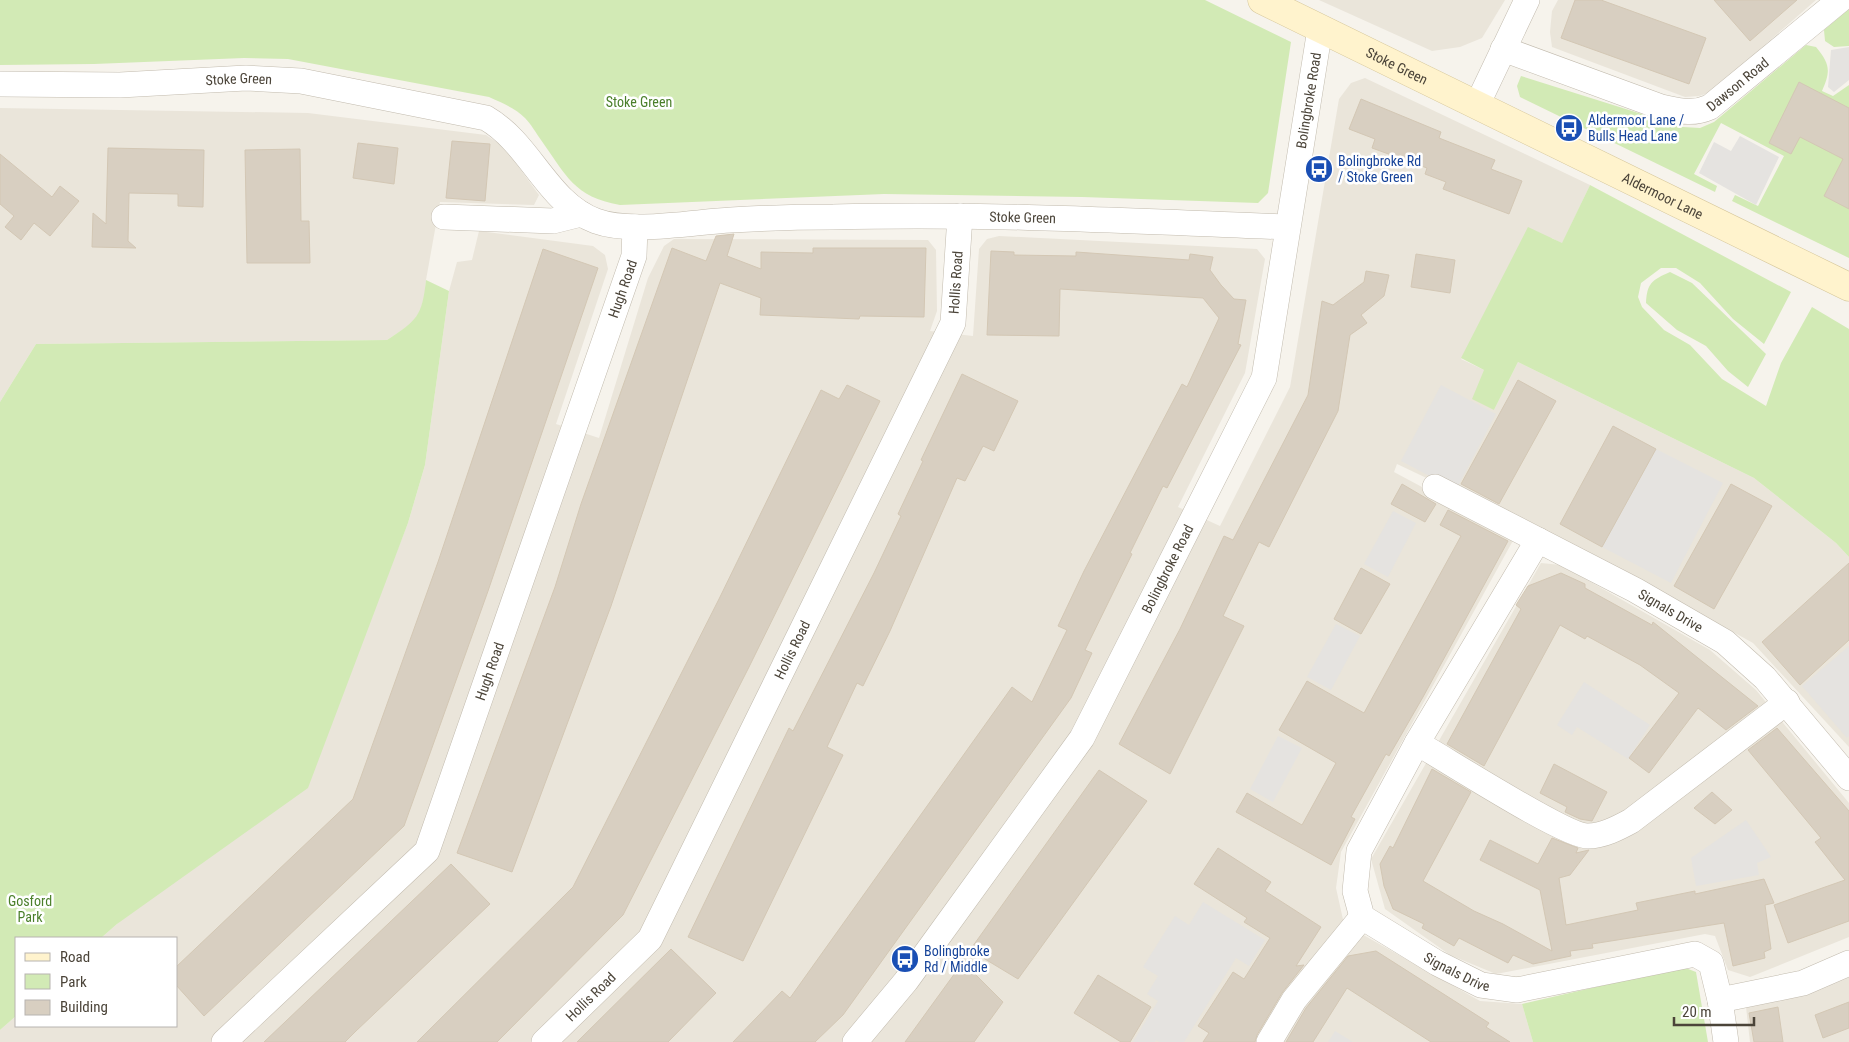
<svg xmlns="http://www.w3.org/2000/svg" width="1849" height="1042" font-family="'Roboto Condensed',sans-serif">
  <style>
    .residential { fill: #eae5da }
    .green { fill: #d2eab5 }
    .parking { fill: #e5e3e0 }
    .building { fill: #d8cfc1; stroke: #d3c7b4 }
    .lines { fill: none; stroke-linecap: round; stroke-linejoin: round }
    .street-casing { stroke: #c2bbae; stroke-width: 26 }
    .secondary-casing { stroke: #d6c79b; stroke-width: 29 }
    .street { stroke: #fff; stroke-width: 25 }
    .secondary { stroke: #fff3cd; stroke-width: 28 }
    .labels { text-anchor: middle; stroke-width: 5; stroke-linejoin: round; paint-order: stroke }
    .street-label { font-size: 14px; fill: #4b4439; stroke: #fff }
    .park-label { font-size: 14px; fill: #4a7f2a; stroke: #fff }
    .transit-label { font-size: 14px; fill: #164399; stroke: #fff; text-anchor: start }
  </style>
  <rect width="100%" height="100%" fill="#f6f3ec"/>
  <g class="residential">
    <polygon points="1319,0 1505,0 1482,38 1460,47 1432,51"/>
    <polygon points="1558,0 1816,0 1711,92 1699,96 1685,97 1552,47 1550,32 1552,11"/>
    <polygon points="1365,78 1590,185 1562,244 1552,238 1461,359 1484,370 1494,410 1518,362 1754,478 1836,543 1849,557 1849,747 1753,643 1629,574 1397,464 1394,472 1515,537 1341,852 1336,888 1344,924 1480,1001 1522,1004 1533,1042 0,1042 0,1030 16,1016 16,1026 176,1026 176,938 101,938 117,924 358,651 408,523 425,465 449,291 457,262 472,260 479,231 593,246 605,255 608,269 556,424 599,438 648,278 664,246 674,239 928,240 936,250 937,311 930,331 973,336 979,249 987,239 999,236 1257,249 1265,259 1245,373 1178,507 1220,526 1290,387 1339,99 1351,83"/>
    <polygon points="0,108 308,113 486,135 504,147 539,195 534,205 440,202 426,280 424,303 414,322 387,340 36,344 0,402"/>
    <polygon points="1541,563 1561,565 1710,650 1756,690 1849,803 1849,937 1750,977 1728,970 1715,936 1705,934 1496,974 1450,955 1385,909 1371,859"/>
    <polygon points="1849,970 1849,1042 1750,1042 1746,1007"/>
  </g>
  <g class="green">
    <path d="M0 0H1205L1291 42 1268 193 1258 203 1082 197 884 194 620 205C574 197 566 175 541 140 536 133 531 124 525 118 515 108 502 103 489 97L288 59 244 58 94 64 0 65Z"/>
    <polygon points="1849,9 1849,46 1834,47 1825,41 1824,30"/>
    <path d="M1806 45 1816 47C1830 64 1831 71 1822 91L1833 96 1849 85V258L1732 201 1735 195 1758 206 1784 156 1721 123 1694 174 1717 186 1715 192 1520 97 1517 86 1521 76 1683 127 1700 128 1714 122Z"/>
    <polygon points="1590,185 1791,292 1764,344 1733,319 1700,283 1676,268 1661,268 1641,283 1638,297 1642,307 1664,330 1690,345 1722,379 1766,406 1781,363 1812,307 1849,329 1849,557 1836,543 1754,478 1518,362 1494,410 1472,399 1484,370 1461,358 1528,227 1562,243"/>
    <path d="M1670 272 1692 283 1766 354 1748 387 1728 371 1706 346 1677 330 1646 303C1647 283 1652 280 1670 272Z"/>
    <path d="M426 280 449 291 425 465 408 523 308 788 117 924 101 938H16V1016L0 1030V402L36 344 387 340C417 320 422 317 426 280Z"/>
    <polygon points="1683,967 1696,972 1708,1042 1533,1042 1522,1004"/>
  </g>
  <g class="parking">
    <polygon points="1849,47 1849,80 1834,92 1828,87 1831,50"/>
    <polygon points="1740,136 1779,157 1756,205 1699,173 1714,142 1731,151"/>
    <polygon points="1441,385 1496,414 1456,490 1401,461"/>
    <polygon points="1656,449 1723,483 1671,583 1602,547"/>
    <polygon points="1393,511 1416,523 1388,577 1364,564"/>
    <polygon points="1336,624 1360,636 1331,690 1307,677"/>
    <polygon points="1849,646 1849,736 1847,738 1802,686"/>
    <polygon points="1584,682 1650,725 1628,759 1577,727 1572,735 1557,725"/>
    <polygon points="1278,736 1302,748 1273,802 1250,789"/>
    <polygon points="1746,820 1771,857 1757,863 1759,875 1696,886 1691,858"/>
    <polygon points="1203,902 1265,940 1249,966 1236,958 1184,1042 1160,1042 1156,1040 1155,1042 1133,1042 1158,1001 1147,994 1158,976 1143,967 1175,916 1189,925"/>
    <polygon points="1335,1031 1353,1042 1328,1042"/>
  </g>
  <g class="building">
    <polygon points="1575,0 1601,0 1706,38 1689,84 1561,38"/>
    <polygon points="1714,0 1797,0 1750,41"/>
    <polygon points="1799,82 1849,108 1849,209 1824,196 1843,159 1800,137 1791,154 1769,143"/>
    <polygon points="1361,99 1441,132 1439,138 1495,160 1491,169 1522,181 1509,214 1443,189 1446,182 1425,174 1427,168 1372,148 1375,139 1349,129"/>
    <polygon points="452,141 490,144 485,201 446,198"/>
    <polygon points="358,143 398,148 394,184 353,178"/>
    <polygon points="108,148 204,150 203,207 178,206 178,194 129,193 128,241 136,248 92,247 93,213 106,224"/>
    <polygon points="300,149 301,221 309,221 310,263 247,263 245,150"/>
    <polygon points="0,154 52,197 60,186 79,201 50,236 34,223 21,240 5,227 14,216 0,204"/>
    <polygon points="734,234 727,256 761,269 761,252 813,253 813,248 926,248 924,317 860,316 859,319 760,315 761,298 720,283 611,606 512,872 457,853 555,587 581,504 672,248 706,261 716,236"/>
    <polygon points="543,249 598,268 488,591 404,826 204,1016 176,985 176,967 353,799 438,562"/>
    <polygon points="991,251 1014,252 1014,255 1076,256 1076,252 1189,260 1190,254 1213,257 1210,270 1221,285 1234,299 1246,300 1238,344 1241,345 1167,488 1163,486 1130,553 1132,554 1085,650 1092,653 1071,698 843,1015 815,1042 733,1042 782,991 790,998 1012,687 1032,702 1067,630 1058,626 1084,571 1182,384 1187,387 1219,318 1203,298 1060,289 1059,336 987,335"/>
    <polygon points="1416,254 1455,260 1450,293 1411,287"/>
    <polygon points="1366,271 1389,275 1384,296 1361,315 1367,323 1350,335 1338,411 1269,547 1259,542 1223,616 1244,626 1170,774 1119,744 1180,629 1224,536 1233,540 1308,395 1322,301 1333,305 1364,282"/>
    <polygon points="962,374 1018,401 994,451 983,446 965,481 957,478 890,631 863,686 857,683 827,747 843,755 743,961 688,937 789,728 793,731 874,573 901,516 898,514 923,461 921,460"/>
    <polygon points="1518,380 1556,401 1499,504 1461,484"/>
    <polygon points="847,385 880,401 749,667 623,915 497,1042 417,1042 573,887 719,599 821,390 839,399"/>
    <polygon points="1613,426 1656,449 1602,547 1560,524"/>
    <polygon points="1402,484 1436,504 1425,522 1391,504"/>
    <polygon points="1731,484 1772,506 1714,609 1674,586"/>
    <polygon points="1448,510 1508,541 1423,697 1389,756 1386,754 1351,817 1355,819 1331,865 1236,812 1247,793 1302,825 1336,763 1279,730 1307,681 1364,713 1461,536 1440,525"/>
    <polygon points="1849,563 1849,640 1800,685 1762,642"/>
    <polygon points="1361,568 1390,584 1361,634 1334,619"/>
    <polygon points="1561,573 1585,584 1585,588 1652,625 1653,622 1758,706 1726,730 1698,708 1649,773 1629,758 1679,693 1640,665 1587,636 1585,639 1560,625 1484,766 1447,744 1521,609 1516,605 1528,586"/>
    <polygon points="1777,728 1849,811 1849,921 1788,943 1774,905 1845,880 1815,842 1821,838 1748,750"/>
    <polygon points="1554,764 1607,792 1592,821 1580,819 1565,812 1567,807 1540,793"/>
    <polygon points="1432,769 1471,792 1423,881 1474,911 1503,924 1552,951 1540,890 1480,860 1490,840 1538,864 1552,838 1578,848 1576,853 1589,850 1570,875 1559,878 1566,925 1638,910 1636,903 1695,891 1695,894 1764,879 1774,903 1765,905 1771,949 1764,952 1765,958 1733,966 1724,923 1592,944 1593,948 1570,951 1571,956 1533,964 1513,955 1508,963 1459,938 1454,946 1422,928 1424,924 1393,909 1384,886 1380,864 1390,846 1393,848"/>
    <polygon points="1099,770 1147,801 1018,979 970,950"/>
    <polygon points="1712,792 1732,810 1715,824 1694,808"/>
    <polygon points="1218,848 1271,882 1265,891 1321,927 1296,966 1304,965 1282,993 1257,1035 1255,1042 1203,1042 1209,1033 1198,1026 1233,972 1244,979 1270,938 1244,922 1247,918 1194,884"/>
    <polygon points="451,864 490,904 356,1031 345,1042 264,1042"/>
    <polygon points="671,949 716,993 668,1042 577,1042"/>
    <polygon points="1376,951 1489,1023 1486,1027 1510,1042 1431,1042 1347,988 1313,1042 1286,1042 1306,1008 1348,956"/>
    <polygon points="963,962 1003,1002 974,1042 905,1042"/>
    <polygon points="1098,975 1151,1007 1130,1042 1121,1042 1074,1013"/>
    <polygon points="1849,1002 1849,1028 1823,1038 1815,1015"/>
    <polygon points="1778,1007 1783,1042 1754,1042 1749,1013"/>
  </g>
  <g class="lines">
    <defs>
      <g id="street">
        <path id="s1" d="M1503 49 1661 107C1680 111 1692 115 1710 107L1840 0"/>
        <path id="s2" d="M0 84 120 85 246 78 301 81 486 118C531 144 547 203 596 221 631 234 693 222 731 220 765 218 799 217 833 217 984 213 1136 221 1287 227"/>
        <polyline points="1477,105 1527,0"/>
        <polyline points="444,217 553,221 581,214"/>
        <path id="s3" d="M1435 487 1635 590 1725 642 1765 678 1849 778"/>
        <path id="s4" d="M1538 540 1417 743 1359 851 1355 891 1362 917 1437 963 1481 985 1517 990 1695 954 1711 963 1720 1000 1726 1042"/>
        <path d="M1417 743C1444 758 1566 837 1588 836 1603 836 1618 828 1631 821L1787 702"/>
        <polyline points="1720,1000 1803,983 1849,963"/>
        <path id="s5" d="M224 1042 427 851 634 256 635 227"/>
        <path id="s6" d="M544 1042 650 939 953 323 960 216"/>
        <path id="s7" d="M855 1042 906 981 1082 738 1264 378 1320 29"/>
        <polyline points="1269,1042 1294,1000 1362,917"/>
      </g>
      <g id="secondary">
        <path id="s8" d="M1262 0 1849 287"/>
      </g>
    </defs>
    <use href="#street" class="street-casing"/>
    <use href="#secondary" class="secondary-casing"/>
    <use href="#street" class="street"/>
    <use href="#secondary" class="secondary"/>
  </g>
  <defs>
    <symbol id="bus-disc" viewBox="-11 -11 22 22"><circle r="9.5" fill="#1a4fb4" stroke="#fff"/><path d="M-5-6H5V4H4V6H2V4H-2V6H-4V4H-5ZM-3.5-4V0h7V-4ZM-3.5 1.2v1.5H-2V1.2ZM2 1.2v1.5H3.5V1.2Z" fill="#fff"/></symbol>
  </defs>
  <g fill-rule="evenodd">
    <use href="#bus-disc" x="1553" y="112" width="32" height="32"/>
    <use href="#bus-disc" x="1303" y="153" width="32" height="32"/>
    <use href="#bus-disc" x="889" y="943" width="32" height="32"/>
  </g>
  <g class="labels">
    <g class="street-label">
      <text dy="5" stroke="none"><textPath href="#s8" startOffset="150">Stoke Green</textPath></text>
      <text dy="5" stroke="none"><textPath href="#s2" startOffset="239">Stoke Green</textPath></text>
      <text dy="5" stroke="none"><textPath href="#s1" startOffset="254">Dawson Road</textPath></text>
      <text dy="5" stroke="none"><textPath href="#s7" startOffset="1064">Bolingbroke Road</textPath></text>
      <text dy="5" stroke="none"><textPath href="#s8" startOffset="446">Aldermoor Lane</textPath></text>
      <text dy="5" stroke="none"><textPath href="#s2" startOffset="1070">Stoke Green</textPath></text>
      <text dy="5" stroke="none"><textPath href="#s6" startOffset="875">Hollis Road</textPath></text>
      <text dy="5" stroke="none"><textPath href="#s5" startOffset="874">Hugh Road</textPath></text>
      <text dy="5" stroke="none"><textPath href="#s7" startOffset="569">Bolingbroke Road</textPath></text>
      <text dy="5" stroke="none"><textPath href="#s3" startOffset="266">Signals Drive</textPath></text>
      <text dy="5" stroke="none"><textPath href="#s6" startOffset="470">Hollis Road</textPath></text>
      <text dy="5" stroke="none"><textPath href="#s5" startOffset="469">Hugh Road</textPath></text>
      <text dy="5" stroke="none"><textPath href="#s4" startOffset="536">Signals Drive</textPath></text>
      <text dy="5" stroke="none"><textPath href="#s6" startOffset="65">Hollis Road</textPath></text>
    </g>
    <g class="park-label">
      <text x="639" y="107">Stoke Green</text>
      <text x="30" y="906">Gosford<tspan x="30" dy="16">Park</tspan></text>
    </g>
    <g class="transit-label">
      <text x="1588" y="125">Aldermoor Lane /<tspan x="1588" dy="16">Bulls Head Lane</tspan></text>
      <text x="1338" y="166">Bolingbroke Rd<tspan x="1338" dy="16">/ Stoke Green</tspan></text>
      <text x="924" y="956">Bolingbroke<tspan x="924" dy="16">Rd / Middle</tspan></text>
    </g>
  </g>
  <rect x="15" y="937" width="162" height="90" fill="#ffffff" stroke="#b7b4b0"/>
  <rect x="25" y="953" width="25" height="8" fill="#fff3cd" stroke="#b7b4b0"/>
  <text x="60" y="962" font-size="15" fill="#4b4439">Road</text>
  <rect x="25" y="974" width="25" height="15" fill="#d2eab5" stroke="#b7b4b0"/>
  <text x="60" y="987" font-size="15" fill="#4b4439">Park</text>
  <rect x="25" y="1000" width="25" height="15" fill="#d8cfc1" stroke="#b7b4b0"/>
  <text x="60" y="1012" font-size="15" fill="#4b4439">Building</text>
  <path d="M1674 1017v8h80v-8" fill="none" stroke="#4b4439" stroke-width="2.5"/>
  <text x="1682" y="1017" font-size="15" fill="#4b4439" stroke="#ffffff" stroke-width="4" paint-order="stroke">20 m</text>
</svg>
